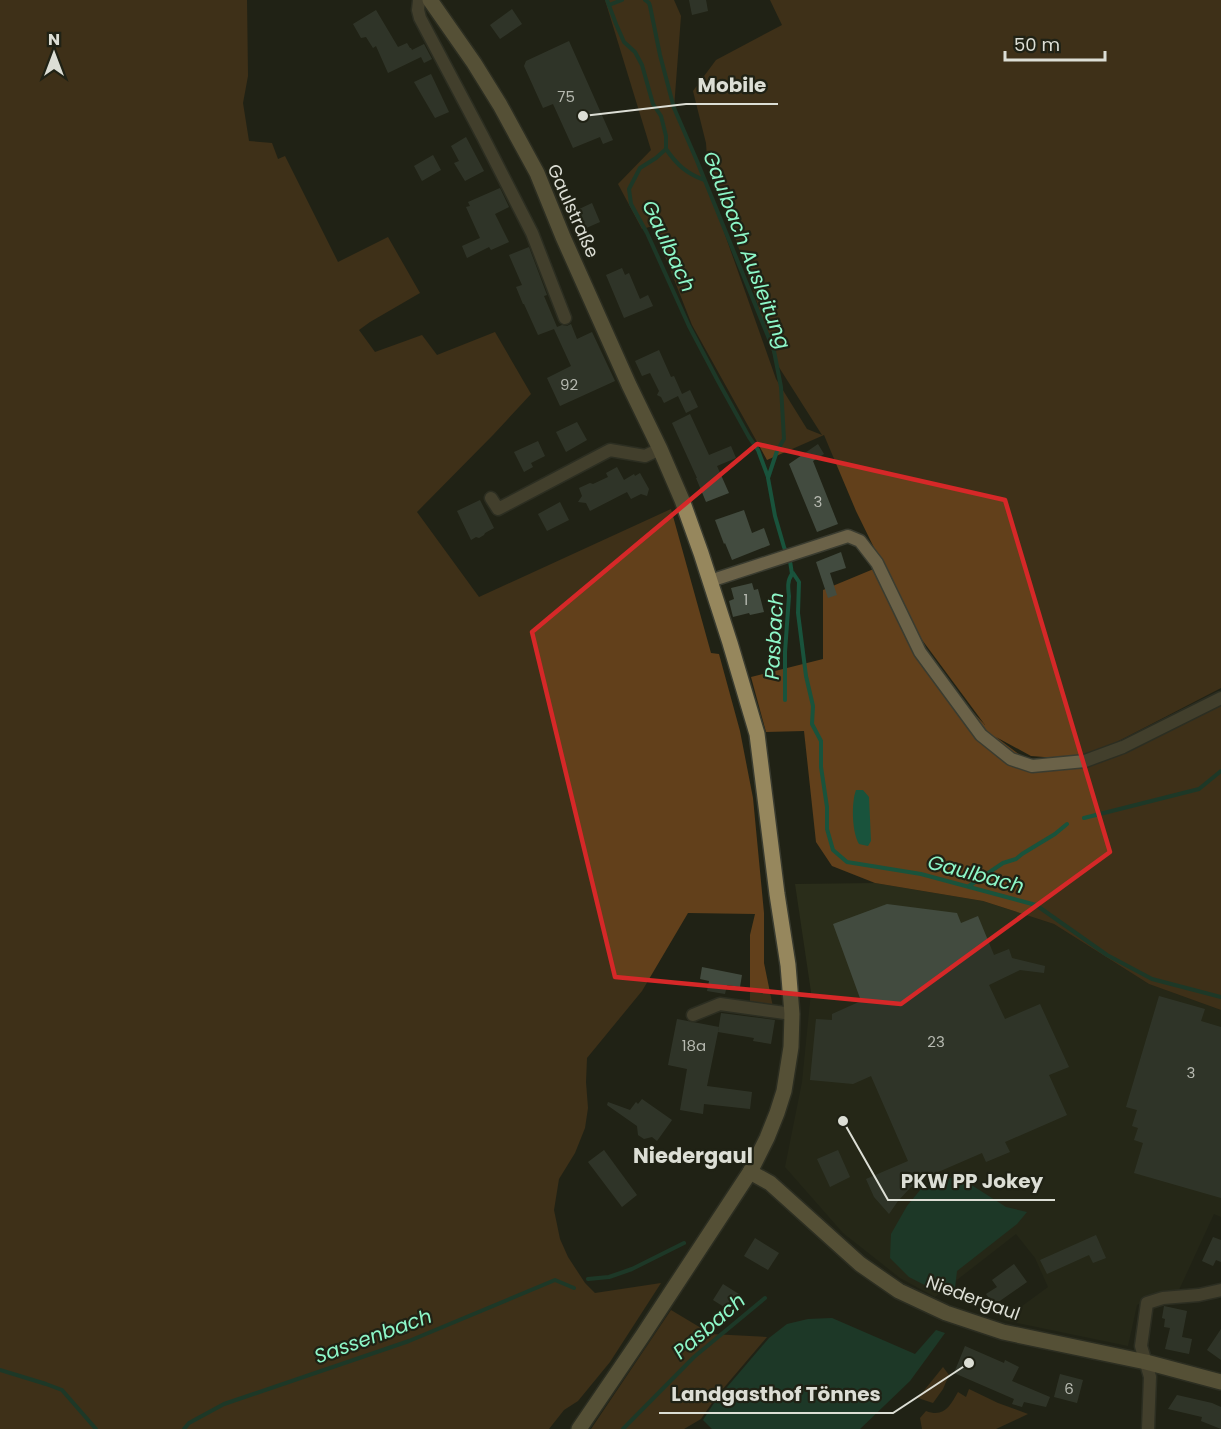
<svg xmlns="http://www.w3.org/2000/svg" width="1221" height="1429" font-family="Poppins,sans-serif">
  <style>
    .built { fill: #2a2d1a }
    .green { fill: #62401b }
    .water { fill: #19533c }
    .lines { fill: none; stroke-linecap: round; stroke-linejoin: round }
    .stream { stroke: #19533c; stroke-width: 4 }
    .building { fill: #424b3f }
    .street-casing { stroke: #3a3c30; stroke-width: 15 }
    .secondary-casing { stroke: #3a3c30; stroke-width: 18 }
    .street { stroke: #6b6248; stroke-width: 12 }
    .secondary { stroke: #96875d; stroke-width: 15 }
    .marked { fill: none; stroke: #d62828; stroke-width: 4.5; stroke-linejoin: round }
    .labels { text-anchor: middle; stroke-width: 4.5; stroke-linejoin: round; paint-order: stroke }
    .number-label { font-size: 15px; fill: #b6b9b0 }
    .street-label { font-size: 18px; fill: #dcded5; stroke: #202215 }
    .water-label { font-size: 20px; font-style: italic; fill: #8df7c8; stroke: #202215 }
    .quarter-label { font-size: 21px; font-weight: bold; fill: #dcded5; stroke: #202215 }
    .leader { fill: none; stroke: #dcded5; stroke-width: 2 }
    .callout-dot { fill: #dcded5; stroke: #202215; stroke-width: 2 }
    .callout-label { font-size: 20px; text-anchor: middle; font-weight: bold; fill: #dcded5; stroke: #202215; stroke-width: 4.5; stroke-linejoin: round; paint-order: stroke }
  </style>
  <rect width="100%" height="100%" fill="#202215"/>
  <polygon class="built" points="875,883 983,901 1054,924 1149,984 1221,1010 1221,1217 1214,1214 1179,1290 1177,1292 1154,1296 1137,1305 1128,1346 1003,1320 1048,1287 1035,1258 1016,1234 935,1297 900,1278 843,1233 785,1167 802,1082 811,992 795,884"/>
  <g class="green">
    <polygon points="0,0 247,0 248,76 243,103 249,141 272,143 278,159 285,156 338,262 388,237 420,293 370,322 359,330 375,352 422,335 437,355 495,332 531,394 493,435 417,512 479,597 671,509 711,653 719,654 740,731 753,798 764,913 764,963 773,1007 750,1003 750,935 755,914 688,913 642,991 587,1058 586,1082 588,1108 585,1128 575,1153 559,1179 554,1210 560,1239 568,1257 585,1283 595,1293 661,1283 610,1362 578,1401 564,1410 549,1429 0,1429"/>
    <polygon points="605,0 674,0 681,16 674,108 717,212 776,379 807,429 822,435 775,361 752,286 707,158 706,143 693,91 716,60 782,25 770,0 1221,0 1221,688 1082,760 1031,756 996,737 1024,758 1084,763 1221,691 1221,1010 1149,984 1054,924 983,901 875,883 832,866 816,842 804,731 766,732 751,677 823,659 823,590 876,568 929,665 985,725 914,629 856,511 824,435 767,460 692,325 653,226 642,229 618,184 651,150"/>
    <polygon points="671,1310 711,1334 767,1337 716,1397 701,1419 684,1429 591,1429"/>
    <polygon points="943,1367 949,1375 943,1389 933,1403 918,1398"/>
    <path d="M969 1389 998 1403 1028 1414 996 1429H922L920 1418 926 1411C944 1418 950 1406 958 1392L966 1397Z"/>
  </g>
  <g class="water">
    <path d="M856 790H863L869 797 871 841 868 846 859 844C852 833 851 803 856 790Z"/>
    <polygon points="949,1178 962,1179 1006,1207 1027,1212 1017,1224 957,1271 955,1288 948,1297 909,1277 890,1258 891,1234 907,1206 921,1189 940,1180"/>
    <polygon points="832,1318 915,1354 936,1330 945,1333 910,1381 860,1429 712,1429 703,1420 716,1400 769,1338 787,1324 808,1319"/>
  </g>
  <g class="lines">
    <g class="stream">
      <polyline points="607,0 616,24 624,42 635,52 642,65 653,104 661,116 666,136 666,149 656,158 640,168 629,189 631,204 647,233 689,326 718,381 749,437 758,450 768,477"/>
      <polyline points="645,0 649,3 650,6 660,55 674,108 697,161 774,351 781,387 784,439 777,451 768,478 775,516 784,547 790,561 792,574 793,573 799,582 798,613 806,676 813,706 812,724 821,741 821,767 827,807 827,829 833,850 847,862 921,874 1036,905 1107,955 1152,979 1221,997"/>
      <polyline points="609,5 622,0"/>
      <path d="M666 149C677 165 686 173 704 180"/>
      <path d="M785 700V652L789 596C788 588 787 581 792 574"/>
      <polyline points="1084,818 1199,789 1221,771"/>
      <polyline points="969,886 1003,863 1016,859 1022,854 1055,834 1067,824"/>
      <polyline points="588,1279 609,1277 632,1269 684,1243"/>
      <polyline points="0,1370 46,1384 62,1390 96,1429"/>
      <polyline points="184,1429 189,1423 224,1404 409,1341 555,1280 574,1288"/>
      <polyline points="623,1429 694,1357 765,1298"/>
    </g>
  </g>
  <g class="building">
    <polygon points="689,0 706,0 708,11 692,15"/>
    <polygon points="512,9 522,24 500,39 490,25"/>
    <polygon points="376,10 398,47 407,43 410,48 411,48 412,50 424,44 432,59 424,63 421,57 388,73 376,46 373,48 366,37 361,38 353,24"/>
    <polygon points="569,41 613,140 603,144 600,137 573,148 553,104 543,108 524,66 526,61"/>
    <polygon points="431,74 449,112 435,118 414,82"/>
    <polygon points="466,137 484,171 465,181 454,163 459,161 451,146"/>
    <polygon points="433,155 441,170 422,181 414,166"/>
    <polygon points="500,188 509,207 495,214 509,242 491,250 489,247 467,258 462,246 480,238 466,207 470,206 468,202"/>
    <polygon points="592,203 600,222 584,229 575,211"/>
    <polygon points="529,247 547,295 544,296 557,327 562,325 567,326 571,324 577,339 592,332 615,381 560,406 547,378 571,366 554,329 538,335 524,304 523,304 516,287 522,285 509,255"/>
    <polygon points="622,268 625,275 629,273 640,299 648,295 653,306 624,318 606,275"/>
    <polygon points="659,350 671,377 674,376 682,394 690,390 698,407 686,413 678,396 664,403 661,397 657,395 659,391 650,373 642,376 635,361"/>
    <polygon points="690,414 709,455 731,446 736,458 717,466 729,493 706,502 696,478 697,478 672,423"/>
    <polygon points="577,422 587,440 566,452 556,432"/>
    <polygon points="538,441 545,456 531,463 533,467 524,472 514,452"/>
    <polygon points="818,444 824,454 813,461 838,524 817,532 789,464"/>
    <polygon points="617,467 624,480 634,474 635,476 640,473 649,489 647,496 641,494 631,499 627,492 590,511 586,503 578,502 582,496 579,488 590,483 593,484 608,477 606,473"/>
    <polygon points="480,500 494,528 485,533 484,535 479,538 476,537 471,540 457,511"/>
    <polygon points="560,502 569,520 547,531 538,514"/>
    <polygon points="744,510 752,533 764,528 770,545 732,560 725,543 724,544 715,520"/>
    <polygon points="841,552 846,568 830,573 837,595 828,598 816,562"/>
    <polygon points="752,583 754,590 758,589 764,612 750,615 749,613 733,617 729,601 734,599 731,588"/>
    <polygon points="887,904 957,913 961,923 978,916 994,955 1009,949 1012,958 1045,966 1044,973 1020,970 989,985 1005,1019 1040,1004 1069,1067 1049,1075 1067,1115 1005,1142 1010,1152 986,1162 982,1153 922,1179 910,1188 898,1201 889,1214 874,1197 866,1179 908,1161 871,1076 853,1084 810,1080 816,1019 832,1020 832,1014 861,1001 833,924"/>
    <polygon points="702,967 742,975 740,987 727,985 725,994 707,991 709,981 700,979"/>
    <polygon points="1159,996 1205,1009 1201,1021 1221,1027 1221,1198 1134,1173 1143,1143 1134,1140 1138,1128 1132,1126 1137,1110 1126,1107"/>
    <polygon points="721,1013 775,1020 771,1044 753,1041 754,1038 718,1032"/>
    <polygon points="677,1019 719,1027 707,1086 752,1092 750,1109 704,1104 703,1114 680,1110 687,1069 668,1065"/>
    <polygon points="642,1099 672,1120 657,1141 652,1137 644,1139 638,1135 637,1126 607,1105 608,1102 630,1110 636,1102 638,1104"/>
    <polygon points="604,1150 637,1195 622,1207 588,1162"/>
    <polygon points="838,1150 850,1177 830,1187 817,1159"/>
    <polygon points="1096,1235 1106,1258 1093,1263 1089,1255 1047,1274 1040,1260"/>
    <polygon points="1213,1237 1221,1240 1221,1262 1216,1260 1213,1266 1202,1261"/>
    <polygon points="755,1238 779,1253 768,1270 744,1256"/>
    <polygon points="1014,1264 1027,1282 994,1305 986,1294 997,1287 992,1280"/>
    <polygon points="723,1284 742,1296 732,1312 713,1300"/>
    <polygon points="1164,1306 1187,1311 1182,1337 1192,1339 1189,1354 1165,1349 1170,1328 1164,1327 1165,1319 1162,1318"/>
    <polygon points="1221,1329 1221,1360 1207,1350"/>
    <polygon points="965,1346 1004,1363 1005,1360 1019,1367 1012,1381 1050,1397 1046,1407 1024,1402 1022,1407 1012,1404 1014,1399 954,1373"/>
    <polygon points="1060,1374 1083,1380 1077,1403 1054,1397"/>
    <polygon points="1177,1395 1212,1403 1221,1407 1221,1429 1201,1421 1202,1417 1168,1409"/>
  </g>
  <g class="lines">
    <defs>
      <g id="street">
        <polyline points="420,0 419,1 418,10 420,18 483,137 532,233 565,318"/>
        <polyline points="491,498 498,509 610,450 645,456 660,449"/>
        <polyline points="710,581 848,536 860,541 877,563 920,652 981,735 1011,759 1032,766 1085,761 1123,747 1221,698"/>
        <polyline points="693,1015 720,1004 792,1014"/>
        <polyline points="1148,1429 1150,1377 1141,1346 1147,1303 1163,1298 1199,1295 1221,1290"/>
      </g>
      <g id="secondary">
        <polyline points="430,0 474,63 500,105 537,173 563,237 629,385 660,449 682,500 701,553 730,643 757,734 777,894 788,965 792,1014 791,1047 784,1091 777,1113 767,1138 750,1172 643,1335 579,1429"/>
        <polyline points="750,1172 770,1183 860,1264 899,1291 946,1313 1003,1332 1146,1362 1221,1382"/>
      </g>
    </defs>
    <use href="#street" class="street-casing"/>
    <use href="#secondary" class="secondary-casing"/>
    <use href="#street" class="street"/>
    <use href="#secondary" class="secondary"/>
  </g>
  <path d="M0 0H1221V1429H0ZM757 444 1005 500 1110 852 901 1004 615 977 532 632Z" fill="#202215" fill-opacity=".55" fill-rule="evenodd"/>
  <path class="marked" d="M757 444 1005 500 1110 852 901 1004 615 977 532 632Z"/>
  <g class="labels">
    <g class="number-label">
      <text x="566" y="102">75</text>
      <text x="569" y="390">92</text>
      <text x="818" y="507">3</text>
      <text x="746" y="605">1</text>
      <text x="936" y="1047">23</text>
      <text x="694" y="1051">18a</text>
      <text x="1191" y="1078">3</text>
      <text x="1069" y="1394">6</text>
    </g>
    <g class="street-label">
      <text transform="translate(573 211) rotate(66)" y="6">Gaulstraße</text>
      <text transform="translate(973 1298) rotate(20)" y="6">Niedergaul</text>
    </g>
    <g class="water-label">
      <text transform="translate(669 246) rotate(65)" y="7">Gaulbach</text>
      <text transform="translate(747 250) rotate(69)" y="7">Gaulbach Ausleitung</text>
      <text transform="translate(774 636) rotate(-87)" y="7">Pasbach</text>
      <text transform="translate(976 874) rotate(15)" y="7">Gaulbach</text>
      <text transform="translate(709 1326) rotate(-41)" y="7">Pasbach</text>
      <text transform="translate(373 1336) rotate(-20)" y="7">Sassenbach</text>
    </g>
    <g class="quarter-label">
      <text x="693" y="1163">Niedergaul</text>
    </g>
  </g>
  <path class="leader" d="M583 116L686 104H778M843 1121L888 1200H1055M969 1363L893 1413H659"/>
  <g class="callout-dot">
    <circle cx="583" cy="116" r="6"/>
    <circle cx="843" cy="1121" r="6"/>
    <circle cx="969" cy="1363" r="6"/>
  </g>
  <g class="callout-label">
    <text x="732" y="92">Mobile</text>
    <text x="972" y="1188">PKW PP Jokey</text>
    <text x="776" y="1401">Landgasthof Tönnes</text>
  </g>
  <g transform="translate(54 54)" stroke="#202215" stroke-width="4.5" paint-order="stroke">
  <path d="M0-4.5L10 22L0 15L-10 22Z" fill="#dcded5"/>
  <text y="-9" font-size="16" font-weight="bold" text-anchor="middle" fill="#dcded5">N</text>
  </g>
  <path d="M1005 51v9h100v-9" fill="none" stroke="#dcded5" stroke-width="3"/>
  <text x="1014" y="51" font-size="18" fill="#dcded5" stroke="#202215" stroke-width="4.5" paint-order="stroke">50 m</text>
</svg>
